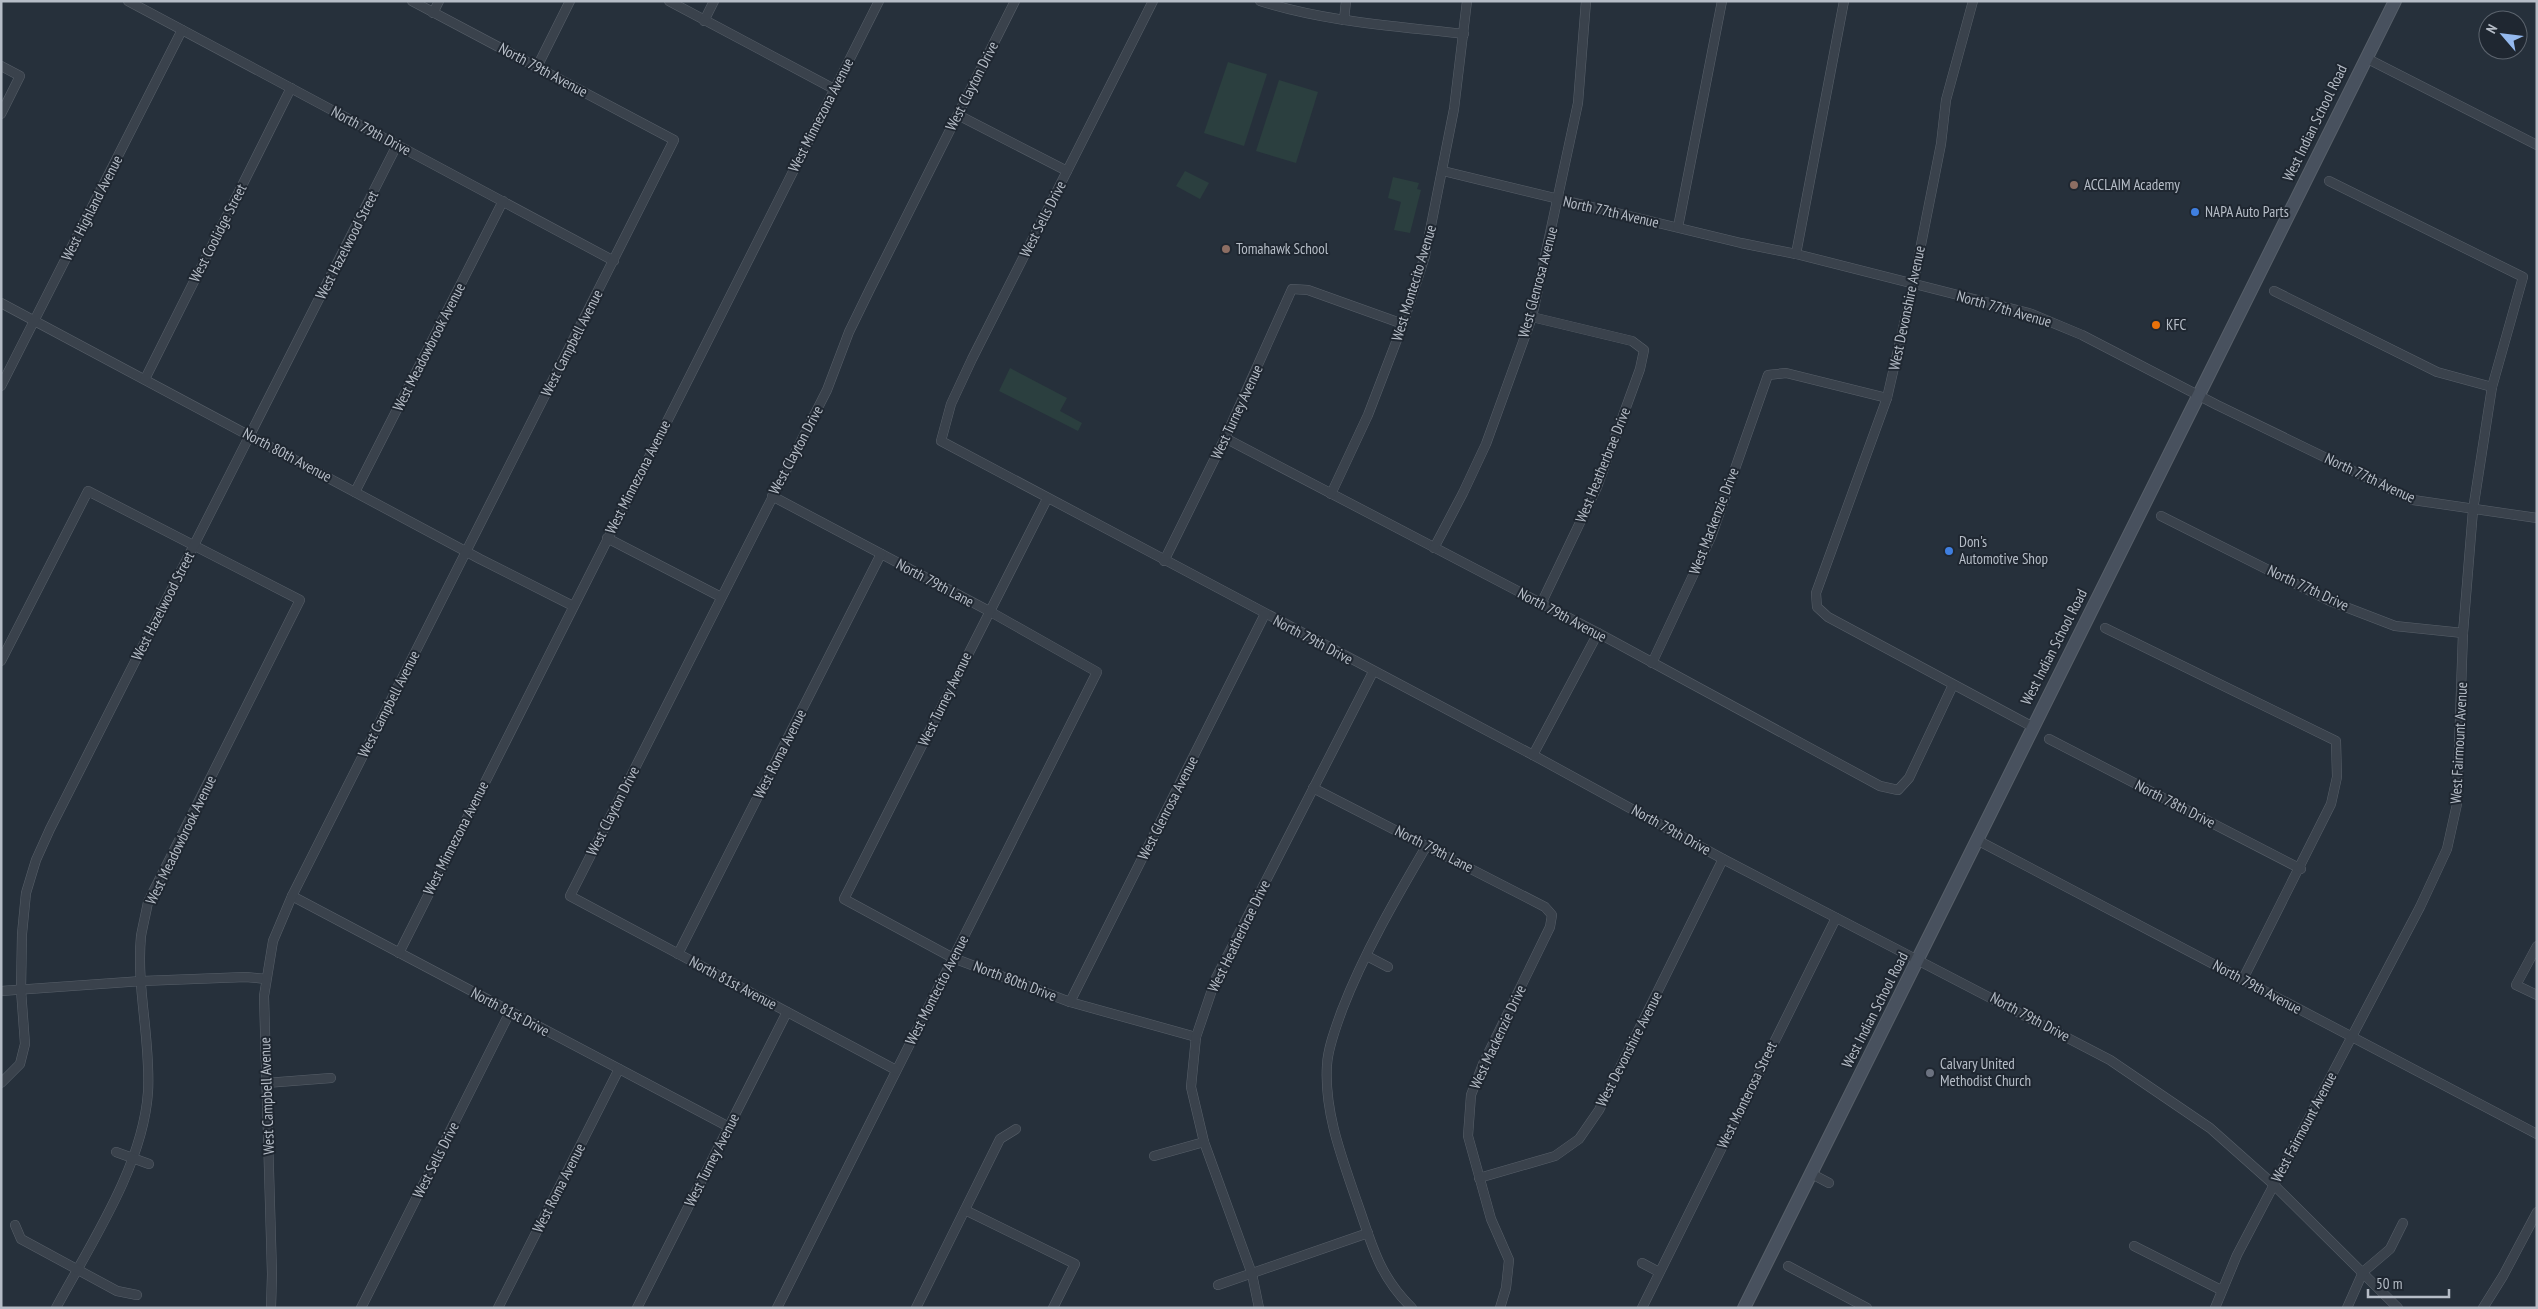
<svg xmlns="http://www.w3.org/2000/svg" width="2538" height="1309" font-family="'PT Sans Narrow',sans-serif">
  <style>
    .green { fill: #2b3f3f }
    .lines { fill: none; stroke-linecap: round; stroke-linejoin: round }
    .minor-casing { stroke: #58606a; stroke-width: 10 }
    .secondary-casing { stroke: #58606a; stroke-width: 14 }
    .minor { stroke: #3a424c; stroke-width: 9 }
    .secondary { stroke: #48515e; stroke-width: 12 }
    .education-dot { fill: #8d6e63; stroke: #1f2731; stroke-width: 2 }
    .shop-dot { fill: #3f7fe0; stroke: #1f2731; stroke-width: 2 }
    .food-dot { fill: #e8710a; stroke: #1f2731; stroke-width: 2 }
    .worship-dot { fill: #6b7280; stroke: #1f2731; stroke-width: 2 }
    .labels { text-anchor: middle; stroke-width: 4; stroke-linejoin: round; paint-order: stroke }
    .street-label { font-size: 15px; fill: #b6bdc7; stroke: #1f2731 }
    .poi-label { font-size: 15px; fill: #b6bdc7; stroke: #1f2731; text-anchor: start }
  </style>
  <rect width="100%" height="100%" fill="#26303b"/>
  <g class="green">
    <polygon points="1228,62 1267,74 1244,146 1204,133"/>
    <polygon points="1279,80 1318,92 1296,163 1256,151"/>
    <polygon points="1185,171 1209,183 1200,199 1176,186"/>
    <polygon points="1393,177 1419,183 1417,189 1421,190 1410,233 1394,230 1401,202 1388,198"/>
    <polygon points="1010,368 1067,398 1060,411 1082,423 1078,431 999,391"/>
  </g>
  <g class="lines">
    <defs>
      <g id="minor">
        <polyline points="128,1 614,261"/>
        <polyline points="669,1 834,89"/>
        <polyline points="1153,1 972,359 951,404 941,441 1533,755 1723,859 2110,1060 2210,1128 2273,1184 2398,1308"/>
        <path d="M1260 1C1326 22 1396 26 1464 34"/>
        <polyline points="1973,1 1946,100 1941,144 1913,285 1887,398 1816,593 1817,607 1828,617 2033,727"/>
        <polyline points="433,13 439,1"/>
        <polyline points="1344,20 1346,1"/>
        <polyline points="704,21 714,1"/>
        <polyline points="2366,58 2537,145"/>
        <polyline points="1,66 20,76 1,114"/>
        <polyline points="537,67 570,1"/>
        <polyline points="958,115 1067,171"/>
        <polyline points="1443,171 1741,243 1796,254 2029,313 2082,335 2217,405 2413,500 2537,518"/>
        <polyline points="1678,227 1722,1"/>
        <polyline points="1796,254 1844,1"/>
        <polyline points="2274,291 2437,372 2492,387"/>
        <polyline points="1,303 480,559 573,606"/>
        <polyline points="1532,317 1632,341 1644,350 1640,369 1597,487 1541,604"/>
        <polyline points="145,379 291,88"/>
        <polyline points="1,386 182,30"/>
        <polyline points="1225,438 1598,633 1880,786 1898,790 1909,778 1953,685"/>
        <polyline points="355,492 503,201"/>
        <polyline points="1331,494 1368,415 1403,324 1425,256 1454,109 1467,1"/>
        <polyline points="772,496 989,611 1097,672 777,1308"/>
        <polyline points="1047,499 844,899 953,958 1070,1002 1196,1037"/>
        <polyline points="2161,516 2330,601 2395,626 2463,633"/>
        <polyline points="607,538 721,597"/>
        <polyline points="1434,548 1463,493 1486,444 1532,317 1578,103 1586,1"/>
        <polyline points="1164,561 1225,438 1292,289 1308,290 1403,324"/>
        <polyline points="2105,628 2336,741 2337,777 2331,804 2243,979"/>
        <path d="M1 661 88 491 300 600 148 902C146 913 143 925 141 936 136 988 151 1040 148 1092 143 1166 91 1243 56 1308"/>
        <polyline points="1652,663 1711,537 1768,375 1786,373 1887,398"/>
        <polyline points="2049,739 2301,869"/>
        <polyline points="1533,755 1598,633"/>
        <polyline points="1313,788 1545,907 1552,915 1550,927 1483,1064 1471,1095 1468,1136 1491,1219 1509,1260 1506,1288 1500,1308"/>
        <polyline points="1977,840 2537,1134"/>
        <polyline points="292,896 729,1127"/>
        <polyline points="2537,946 2516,985 2537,995"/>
        <polyline points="399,953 879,1"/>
        <polyline points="678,954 881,554"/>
        <polyline points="1367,956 1388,967"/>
        <polyline points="1,991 142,981 246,977 266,979"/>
        <polyline points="1070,1002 1265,614"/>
        <polyline points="896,1070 570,896 827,390 849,332 870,289 1015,1"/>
        <polyline points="1,1083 20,1064 25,1044 21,990 22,934 26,893 36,860 50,829 397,145"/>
        <polyline points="266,1083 331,1078"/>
        <polyline points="116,1152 149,1164"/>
        <polyline points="1154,1156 1204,1142"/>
        <polyline points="1810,1173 1829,1183"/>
        <polyline points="1479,1178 1555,1156 1579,1139 1599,1110 1723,859"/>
        <polyline points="965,1210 1075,1264 1053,1308"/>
        <polyline points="15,1225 21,1239 117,1291 137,1295"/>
        <polyline points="2134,1246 2221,1290"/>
        <polyline points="1642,1263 1659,1272"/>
        <polyline points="1788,1266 1867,1308"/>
        <polyline points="1218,1285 1368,1233"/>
        <polyline points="271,1308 272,1274 264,996 273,941 292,896 674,140 412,1"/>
        <polyline points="361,1308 510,1012"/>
        <polyline points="498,1308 619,1069"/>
        <polyline points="637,1308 787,1012"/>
        <polyline points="916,1308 1000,1139 1016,1129"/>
        <polyline points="1259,1308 1252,1274 1204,1142 1191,1087 1196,1037 1216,978 1373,672"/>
        <path d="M1412 1308C1378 1275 1372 1244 1357 1202 1342 1158 1324 1112 1327 1065 1328 1047 1336 1027 1342 1010 1364 953 1396 898 1427 845"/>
        <polyline points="1642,1308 1836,918"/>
        <polyline points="2215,1308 2237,1255 2420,907 2447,849 2457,804 2463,633 2473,510 2492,387 2523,277 2329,181"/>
        <polyline points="2347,1308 2363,1272 2390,1249 2403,1223"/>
        <polyline points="2483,1308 2503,1276 2537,1212"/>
      </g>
      <polyline id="secondary" points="1744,1308 2395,1"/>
    </defs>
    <use href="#minor" class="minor-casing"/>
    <use href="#secondary" class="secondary-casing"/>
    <use href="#minor" class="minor"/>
    <use href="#secondary" class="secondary"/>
  </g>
  <g class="education-dot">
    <circle cx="2074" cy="185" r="5"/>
    <circle cx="1226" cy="249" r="5"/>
  </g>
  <g class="shop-dot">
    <circle cx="2195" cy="212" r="5"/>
    <circle cx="1949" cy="551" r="5"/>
  </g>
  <circle class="food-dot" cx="2156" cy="325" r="5"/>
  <circle class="worship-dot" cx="1930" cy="1073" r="5"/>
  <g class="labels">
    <g class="street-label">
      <text transform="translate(543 70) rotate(28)" y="5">North 79th Avenue</text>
      <text transform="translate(972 86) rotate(-63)" y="5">West Clayton Drive</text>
      <text transform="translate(821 115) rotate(-63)" y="5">West Minnezona Avenue</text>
      <text transform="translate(2315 123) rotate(-64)" y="5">West Indian School Road</text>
      <text transform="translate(371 131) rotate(28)" y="5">North 79th Drive</text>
      <text transform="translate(92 208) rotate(-63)" y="5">West Highland Avenue</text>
      <text transform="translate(1611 212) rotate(13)" y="5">North 77th Avenue</text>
      <text transform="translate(1043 219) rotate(-63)" y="5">West Sells Drive</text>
      <text transform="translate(218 233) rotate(-63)" y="5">West Coolidge Street</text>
      <text transform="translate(347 245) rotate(-63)" y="5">West Hazelwood Street</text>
      <text transform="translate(1538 282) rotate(-75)" y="5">West Glenrosa Avenue</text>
      <text transform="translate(1414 283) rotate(-73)" y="5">West Montecito Avenue</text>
      <text transform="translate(1907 308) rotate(-78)" y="5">West Devonshire Avenue</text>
      <text transform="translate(2004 309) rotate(16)" y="5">North 77th Avenue</text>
      <text transform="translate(572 343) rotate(-63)" y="5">West Campbell Avenue</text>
      <text transform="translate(429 347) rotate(-63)" y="5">West Meadowbrook Avenue</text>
      <text transform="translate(1237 412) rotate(-65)" y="5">West Turney Avenue</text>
      <text transform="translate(796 450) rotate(-62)" y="5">West Clayton Drive</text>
      <text transform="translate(287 455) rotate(28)" y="5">North 80th Avenue</text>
      <text transform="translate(1603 465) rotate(-68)" y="5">West Heatherbrae Drive</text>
      <text transform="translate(638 477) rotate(-63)" y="5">West Minnezona Avenue</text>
      <text transform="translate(2370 478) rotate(25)" y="5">North 77th Avenue</text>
      <text transform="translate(1714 521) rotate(-69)" y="5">West Mackenzie Drive</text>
      <text transform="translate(935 583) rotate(28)" y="5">North 79th Lane</text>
      <text transform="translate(2308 588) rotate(25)" y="5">North 77th Drive</text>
      <text transform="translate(163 606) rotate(-63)" y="5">West Hazelwood Street</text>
      <text transform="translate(1562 615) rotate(28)" y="5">North 79th Avenue</text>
      <text transform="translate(1313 640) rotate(28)" y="5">North 79th Drive</text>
      <text transform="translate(2054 647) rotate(-63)" y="5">West Indian School Road</text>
      <text transform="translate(945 699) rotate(-64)" y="5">West Turney Avenue</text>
      <text transform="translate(389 704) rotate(-63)" y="5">West Campbell Avenue</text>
      <text transform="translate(2459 743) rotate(-87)" y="5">West Fairmount Avenue</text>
      <text transform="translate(780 754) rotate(-63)" y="5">West Roma Avenue</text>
      <text transform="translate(2175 804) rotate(27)" y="5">North 78th Drive</text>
      <text transform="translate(1168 808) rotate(-63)" y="5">West Glenrosa Avenue</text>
      <text transform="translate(613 811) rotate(-63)" y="5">West Clayton Drive</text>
      <text transform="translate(1671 830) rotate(29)" y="5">North 79th Drive</text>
      <text transform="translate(456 838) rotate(-63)" y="5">West Minnezona Avenue</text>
      <text transform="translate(181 840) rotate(-64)" y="5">West Meadowbrook Avenue</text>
      <text transform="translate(1434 849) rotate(27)" y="5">North 79th Lane</text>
      <text transform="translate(1239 936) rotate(-64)" y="5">West Heatherbrae Drive</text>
      <text transform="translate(1015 981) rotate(21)" y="5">North 80th Drive</text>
      <text transform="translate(733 983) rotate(28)" y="5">North 81st Avenue</text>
      <text transform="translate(2257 987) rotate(28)" y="5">North 79th Avenue</text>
      <text transform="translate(937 990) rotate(-63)" y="5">West Montecito Avenue</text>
      <text transform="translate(1875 1010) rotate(-63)" y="5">West Indian School Road</text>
      <text transform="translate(510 1012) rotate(28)" y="5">North 81st Drive</text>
      <text transform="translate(2030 1017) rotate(28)" y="5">North 79th Drive</text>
      <text transform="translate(1498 1037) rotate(-65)" y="5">West Mackenzie Drive</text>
      <text transform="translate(1629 1049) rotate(-63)" y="5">West Devonshire Avenue</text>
      <text transform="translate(1747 1095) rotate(-64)" y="5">West Monterosa Street</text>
      <text transform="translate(267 1096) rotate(-92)" y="5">West Campbell Avenue</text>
      <text transform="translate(2304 1127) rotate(-62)" y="5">West Fairmount Avenue</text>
      <text transform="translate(436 1160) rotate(-63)" y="5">West Sells Drive</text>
      <text transform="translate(712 1160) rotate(-63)" y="5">West Turney Avenue</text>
      <text transform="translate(559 1188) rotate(-63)" y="5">West Roma Avenue</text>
    </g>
    <g class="poi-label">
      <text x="2084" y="190">ACCLAIM Academy</text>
      <text x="2205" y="217">NAPA Auto Parts</text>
      <text x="1236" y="254">Tomahawk School</text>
      <text x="2166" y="330">KFC</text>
      <text x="1959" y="547">Don's<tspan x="1959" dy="17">Automotive Shop</tspan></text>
      <text x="1940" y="1069">Calvary United<tspan x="1940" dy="17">Methodist Church</tspan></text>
    </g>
  </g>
  <rect width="2538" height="1309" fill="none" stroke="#b6bdc7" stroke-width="5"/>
  <g transform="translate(2503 35) rotate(298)"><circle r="24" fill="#1f2731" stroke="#5b636d"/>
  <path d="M0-4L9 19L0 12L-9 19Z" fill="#94b9ee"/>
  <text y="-8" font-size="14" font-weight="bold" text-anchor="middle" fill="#b6bdc7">N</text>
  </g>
  <path d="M2368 1289v8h81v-8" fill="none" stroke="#b6bdc7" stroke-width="2.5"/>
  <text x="2376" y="1289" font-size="15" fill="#b6bdc7" stroke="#1f2731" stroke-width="4" paint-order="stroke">50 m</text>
</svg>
